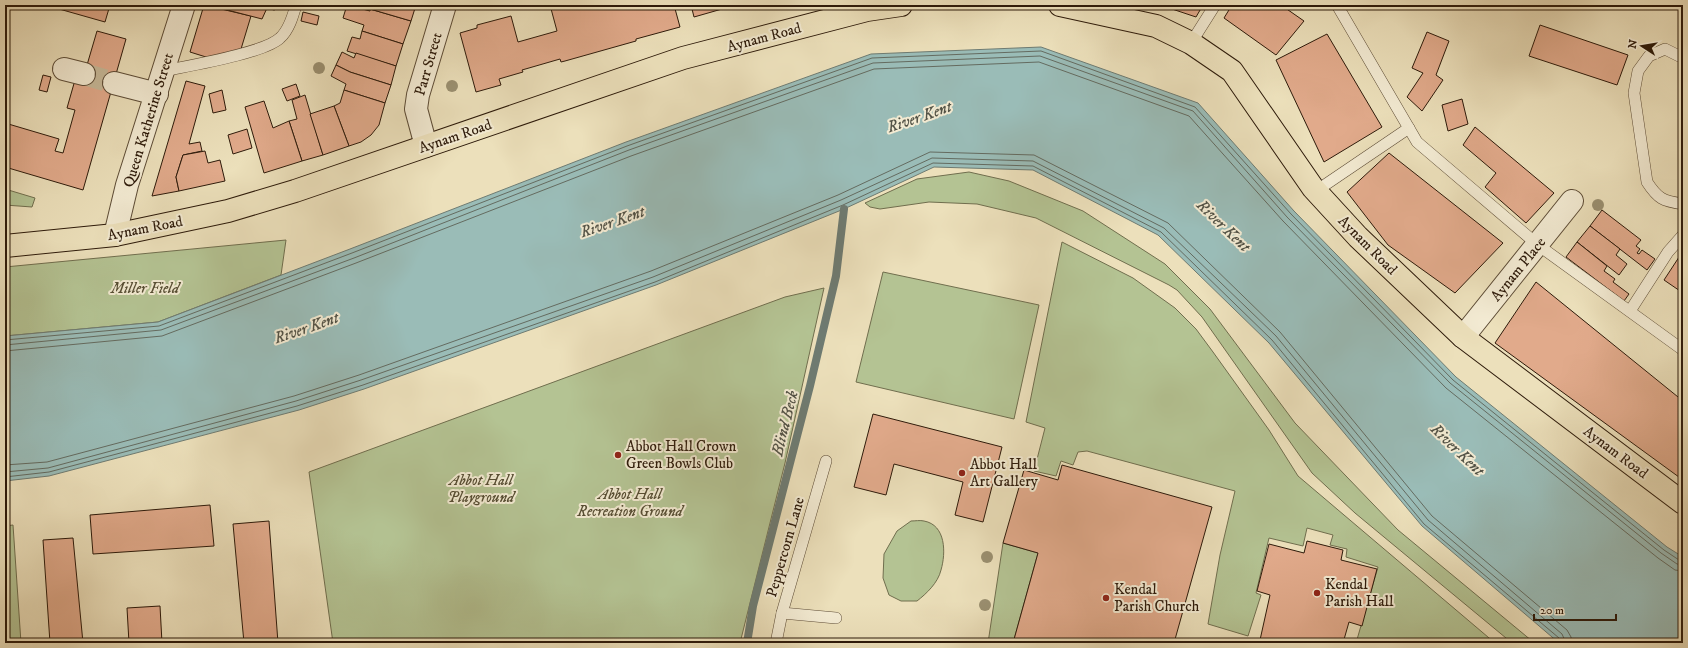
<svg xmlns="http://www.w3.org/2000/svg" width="1688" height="648" font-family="'IM FELL DW Pica',serif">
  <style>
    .green { fill: #b4c393; stroke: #706e4e }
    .water { fill: #9abcb7; stroke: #6e7b72 }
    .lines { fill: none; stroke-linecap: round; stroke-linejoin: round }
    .shore { stroke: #646b60; stroke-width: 1 }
    .stream { stroke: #6e7b72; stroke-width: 8 }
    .building { fill: #e1aa8b; stroke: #2d1a0a }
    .street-tunnel { stroke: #c6b898; stroke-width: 22; stroke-dasharray: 22 11; stroke-linecap: butt }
    .lane-casing { stroke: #5d4c36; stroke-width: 12 }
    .street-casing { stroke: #5d4c36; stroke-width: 24 }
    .highway-casing { stroke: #2d1a0a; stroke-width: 24 }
    .lane { stroke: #f3ebd3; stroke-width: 11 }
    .street { stroke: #f3ebd3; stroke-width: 22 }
    .highway { stroke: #ece0bb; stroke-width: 22 }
    .tree { fill: #9a8f70 }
    .poi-dot { fill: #8f2418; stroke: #f3ebd3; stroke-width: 1.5 }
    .labels { text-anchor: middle; stroke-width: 4; stroke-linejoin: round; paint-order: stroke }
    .street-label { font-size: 15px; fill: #2d1a0a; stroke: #f3ebd3 }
    .park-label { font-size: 15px; font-style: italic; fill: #564d33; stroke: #f3ebd3 }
    .poi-label { font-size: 15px; fill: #2d1a0a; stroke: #f3ebd3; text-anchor: start }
    .water-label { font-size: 16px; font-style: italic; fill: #535347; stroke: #f3ebd3 }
  </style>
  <rect width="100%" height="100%" fill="#ece0bb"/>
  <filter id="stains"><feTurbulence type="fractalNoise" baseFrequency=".005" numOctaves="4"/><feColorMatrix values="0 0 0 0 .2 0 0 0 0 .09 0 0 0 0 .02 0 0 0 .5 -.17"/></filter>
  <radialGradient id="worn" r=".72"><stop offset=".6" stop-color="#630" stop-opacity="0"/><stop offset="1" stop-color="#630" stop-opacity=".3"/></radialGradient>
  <g class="green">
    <polygon points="969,172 1009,181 1083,211 1165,264 1210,309 1295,423 1398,530 1532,641 1531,643 1512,643 1355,513 1312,473 1202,317 1177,290 1169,285 1036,218 977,204 929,202 880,209 870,207 865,203 917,179"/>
    <polygon points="5,189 35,198 32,207 5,205"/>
    <polygon points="286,240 281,275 158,322 5,336 5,267"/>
    <polygon points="1062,242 1133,278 1175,308 1196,329 1213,352 1269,430 1298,476 1495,643 1356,643 1378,567 1346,557 1347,549 1330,545 1333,535 1307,528 1303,546 1269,538 1256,593 1261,595 1248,636 1208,624 1220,555 1235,491 1087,451 1078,452 1073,465 1061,461 1056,476 1034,471 1045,428 1026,422"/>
    <polygon points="883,272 1039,305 1014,419 856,382"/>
    <polygon points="824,288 785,463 740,643 333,643 309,472 785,297"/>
    <path d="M911 521C915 521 920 520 924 521 946 525 946 553 941 570 938 583 926 594 917 601H901L889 595 883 578 884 554 897 531Z"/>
    <polygon points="13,525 21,643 5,643 5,526"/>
    <polygon points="1003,543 1038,553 1013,643 988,643"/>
  </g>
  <polygon class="water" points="1041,47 1198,103 1294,211 1456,377 1667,547 1683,557 1683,643 1559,643 1422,526 1269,343 1158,235 1033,170 934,167 844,209 656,285 364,389 299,410 49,476 5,481 5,336 158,322 350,249 626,142 871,54"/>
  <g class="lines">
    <g class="shore">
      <polyline points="5,340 159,326 352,253 627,146 872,58 1041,51 1195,107 1291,214 1453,380 1664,550 1679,560 1683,560"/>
      <polyline points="5,345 161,330 354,258 629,150 873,63 1040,56 1193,111 1287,217 1450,383 1661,553 1677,564 1683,565"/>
      <polyline points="5,351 162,336 356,263 631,156 874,69 1039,62 1189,116 1283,221 1446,388 1658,558 1675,570 1683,571"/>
      <polyline points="5,465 47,462 294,396 359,375 651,271 838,195 930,152 1034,155 1168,223 1280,332 1432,516 1567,630 1571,637 1572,643"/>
      <polyline points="5,472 48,468 296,401 361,380 653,277 841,200 932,158 1033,161 1164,228 1276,336 1428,520 1562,634 1566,643"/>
      <polyline points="5,477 49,472 297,406 363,385 655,282 843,205 933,163 1033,166 1161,232 1272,340 1424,524 1559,638 1561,643"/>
    </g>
    <polyline class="stream" points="747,643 753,606 810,386 836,276 844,209"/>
  </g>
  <g class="building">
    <polygon points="45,5 110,5 105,22"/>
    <polygon points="204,5 251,16 241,49 221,55 206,57 190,52"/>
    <polygon points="208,5 288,5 274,10 267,8 262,19"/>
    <polygon points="347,5 370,11 370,9 411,21 403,44 362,31 364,25 343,18"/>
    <polygon points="371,5 416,5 411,21 370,9"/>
    <polygon points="550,5 674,5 680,27 636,39 636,41 565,61 561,62 560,59 522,70 523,72 499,79 501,85 476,92 460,33 477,28 477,25 511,16 518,42 557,31"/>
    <polygon points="691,5 736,5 694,17"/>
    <polygon points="1160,5 1203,5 1196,17"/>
    <polygon points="1232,5 1281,5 1304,21 1276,55 1224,18"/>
    <polygon points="303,12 319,16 317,25 301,21"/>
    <polygon points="1540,25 1628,55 1617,85 1529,56"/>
    <polygon points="97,31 126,39 83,190 5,167 5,123 59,139 55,151 63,153 75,110 67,108 75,80 82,82"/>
    <polygon points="362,31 403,44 396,66 347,51 352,37 360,39"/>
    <polygon points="1427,32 1449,41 1436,75 1443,80 1422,111 1407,97 1423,73 1412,68"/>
    <polygon points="1327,34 1382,127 1324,162 1276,60"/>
    <polygon points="342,52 354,58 356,53 396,66 391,85 350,72 336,65"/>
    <polygon points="336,65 350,72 391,85 385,103 344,90 346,84 331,76"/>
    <polygon points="43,75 51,77 47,92 39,90"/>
    <polygon points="186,81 205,86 189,144 200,142 202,151 183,155 176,177 179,191 152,196"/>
    <polygon points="296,84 300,96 287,101 282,89"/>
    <polygon points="222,90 226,110 213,113 209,94"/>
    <polygon points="344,90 385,103 379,125 371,135 361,142 349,146 334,106 340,103"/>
    <polygon points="305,95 323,155 302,161 289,121 297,119 292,100"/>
    <polygon points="1462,99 1468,124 1448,131 1442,105"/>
    <polygon points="264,101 273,128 289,121 302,161 264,173 245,107"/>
    <polygon points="334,106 349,146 323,155 310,114"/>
    <polygon points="1475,127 1554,193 1526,223 1485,187 1496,173 1463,145"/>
    <polygon points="247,129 252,148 233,154 228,135"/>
    <polygon points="205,151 208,163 220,160 225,181 179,191 176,177 183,155"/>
    <polygon points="1389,153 1503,243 1455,293 1388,245 1347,192"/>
    <polygon points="1602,210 1641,240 1636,246 1640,249 1637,253 1639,254 1642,250 1655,259 1647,270 1590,226"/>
    <polygon points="1590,226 1620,249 1616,255 1627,264 1619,275 1577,242"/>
    <polygon points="1577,242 1607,266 1604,271 1615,279 1613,282 1629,294 1624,301 1566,257"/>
    <polygon points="1683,251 1683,293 1664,280"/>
    <polygon points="1536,282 1683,401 1683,480 1495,343"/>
    <polygon points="873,414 1002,447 983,522 955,515 963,482 894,464 886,495 854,487"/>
    <polygon points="1062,465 1212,507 1174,643 1013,643 1038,553 1003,543 1024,470 1058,480"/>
    <polygon points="210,505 214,546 93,554 90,515"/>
    <polygon points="269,521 278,643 244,643 233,524"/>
    <polygon points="73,538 83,643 50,643 43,540"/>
    <polygon points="1307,541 1343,550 1341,560 1377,569 1362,626 1349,622 1343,643 1273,643 1260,640 1270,595 1257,591 1269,544 1304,553"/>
    <polygon points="160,606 162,643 129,643 127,608"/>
    <polygon points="804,639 821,643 803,643"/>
  </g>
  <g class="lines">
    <polyline class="street-tunnel" points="84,74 114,83"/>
    <defs>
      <g id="lane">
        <polyline points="1337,5 1417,142 1538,245 1683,350"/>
        <polyline points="1191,43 1215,5"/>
        <path d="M1683 58 1665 49 1649 56 1638 71 1634 93 1647 182C1658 199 1663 201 1683 204"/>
        <path d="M164 71C187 66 265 53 280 38 289 30 293 16 296 5"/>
        <polyline points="1316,191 1409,128"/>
        <polyline points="1630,311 1668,252 1683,235"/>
        <polyline points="782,613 836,618"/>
        <polyline points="776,643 782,613 826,461"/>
      </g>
      <g id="street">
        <polyline points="64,69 84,74"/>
        <polyline points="114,83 157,94"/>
        <polyline points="426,146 416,109 418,95 445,5"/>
        <polyline points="115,235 127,185 184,5"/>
        <polyline points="1463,337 1572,201"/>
      </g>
      <g id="highway">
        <polyline points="1060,5 1156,26 1191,43 1232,71 1313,188 1358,237 1463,337 1683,503"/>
        <polyline points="5,246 115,235 228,211 295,191 683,58 867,10 901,5"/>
      </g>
    </defs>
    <use href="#lane" class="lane-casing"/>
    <use href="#street" class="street-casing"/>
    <use href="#highway" class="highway-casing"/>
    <use href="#lane" class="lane"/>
    <use href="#street" class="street"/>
    <use href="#highway" class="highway"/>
  </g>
  <g class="tree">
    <circle cx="319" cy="68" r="6"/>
    <circle cx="452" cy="86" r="6"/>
    <circle cx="1598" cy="205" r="6"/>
    <circle cx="987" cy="557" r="6"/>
    <circle cx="985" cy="605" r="6"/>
  </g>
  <g class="poi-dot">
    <circle cx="618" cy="455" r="4"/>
    <circle cx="962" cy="473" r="4"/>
    <circle cx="1317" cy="593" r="4"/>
    <circle cx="1106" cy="598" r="4"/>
  </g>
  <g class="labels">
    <g class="street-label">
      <text transform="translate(764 37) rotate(-15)" y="5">Aynam Road</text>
      <text transform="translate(428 64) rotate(-74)" y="5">Parr Street</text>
      <text transform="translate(148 120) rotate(-73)" y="5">Queen Katherine Street</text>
      <text transform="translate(455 136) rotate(-19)" y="5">Aynam Road</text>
      <text transform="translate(145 228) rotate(-11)" y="5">Aynam Road</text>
      <text transform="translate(1368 245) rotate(45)" y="5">Aynam Road</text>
      <text transform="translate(1518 269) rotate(-51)" y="5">Aynam Place</text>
      <text transform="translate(1616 452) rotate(37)" y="5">Aynam Road</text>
      <text transform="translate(785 547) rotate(-74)" y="5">Peppercorn Lane</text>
    </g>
    <g class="park-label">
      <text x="145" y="293">Miller Field</text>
      <text x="481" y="485">Abbot Hall<tspan x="481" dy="17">Playground</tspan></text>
      <text x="630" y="499">Abbot Hall<tspan x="630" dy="17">Recreation Ground</tspan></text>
    </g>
    <g class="poi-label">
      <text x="626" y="451">Abbot Hall Crown<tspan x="626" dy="17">Green Bowls Club</tspan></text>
      <text x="970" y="469">Abbot Hall<tspan x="970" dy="17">Art Gallery</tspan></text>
      <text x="1325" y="589">Kendal<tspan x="1325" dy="17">Parish Hall</tspan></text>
      <text x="1114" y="594">Kendal<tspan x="1114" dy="17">Parish Church</tspan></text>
    </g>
    <g class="water-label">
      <text transform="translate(919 116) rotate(-19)" y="6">River Kent</text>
      <text transform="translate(612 221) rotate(-19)" y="6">River Kent</text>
      <text transform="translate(1224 225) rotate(44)" y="6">River Kent</text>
      <text transform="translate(306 327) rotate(-19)" y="6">River Kent</text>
      <text transform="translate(784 423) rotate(-76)" y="6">Blind Beck</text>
      <text transform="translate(1458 449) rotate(44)" y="6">River Kent</text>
    </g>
  </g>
  <rect width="1688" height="648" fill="none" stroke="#ece0bb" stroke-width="20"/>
  <rect x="6" y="6" width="1676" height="636" fill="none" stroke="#2d1a0a" stroke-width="2"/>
  <rect x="10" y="10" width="1668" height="628" fill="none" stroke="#2d1a0a"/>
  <g transform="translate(1642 46) rotate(282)" stroke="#f3ebd3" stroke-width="3" paint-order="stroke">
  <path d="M0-3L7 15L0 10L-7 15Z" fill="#2d1a0a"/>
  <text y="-6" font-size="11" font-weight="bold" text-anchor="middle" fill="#2d1a0a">N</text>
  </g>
  <path d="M1534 614v6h82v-6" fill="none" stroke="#2d1a0a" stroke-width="2"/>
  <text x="1540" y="614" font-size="12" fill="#2d1a0a" stroke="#f3ebd3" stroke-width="3" paint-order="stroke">20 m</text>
  <rect width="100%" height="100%" filter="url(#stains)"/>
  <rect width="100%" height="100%" fill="url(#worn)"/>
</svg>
